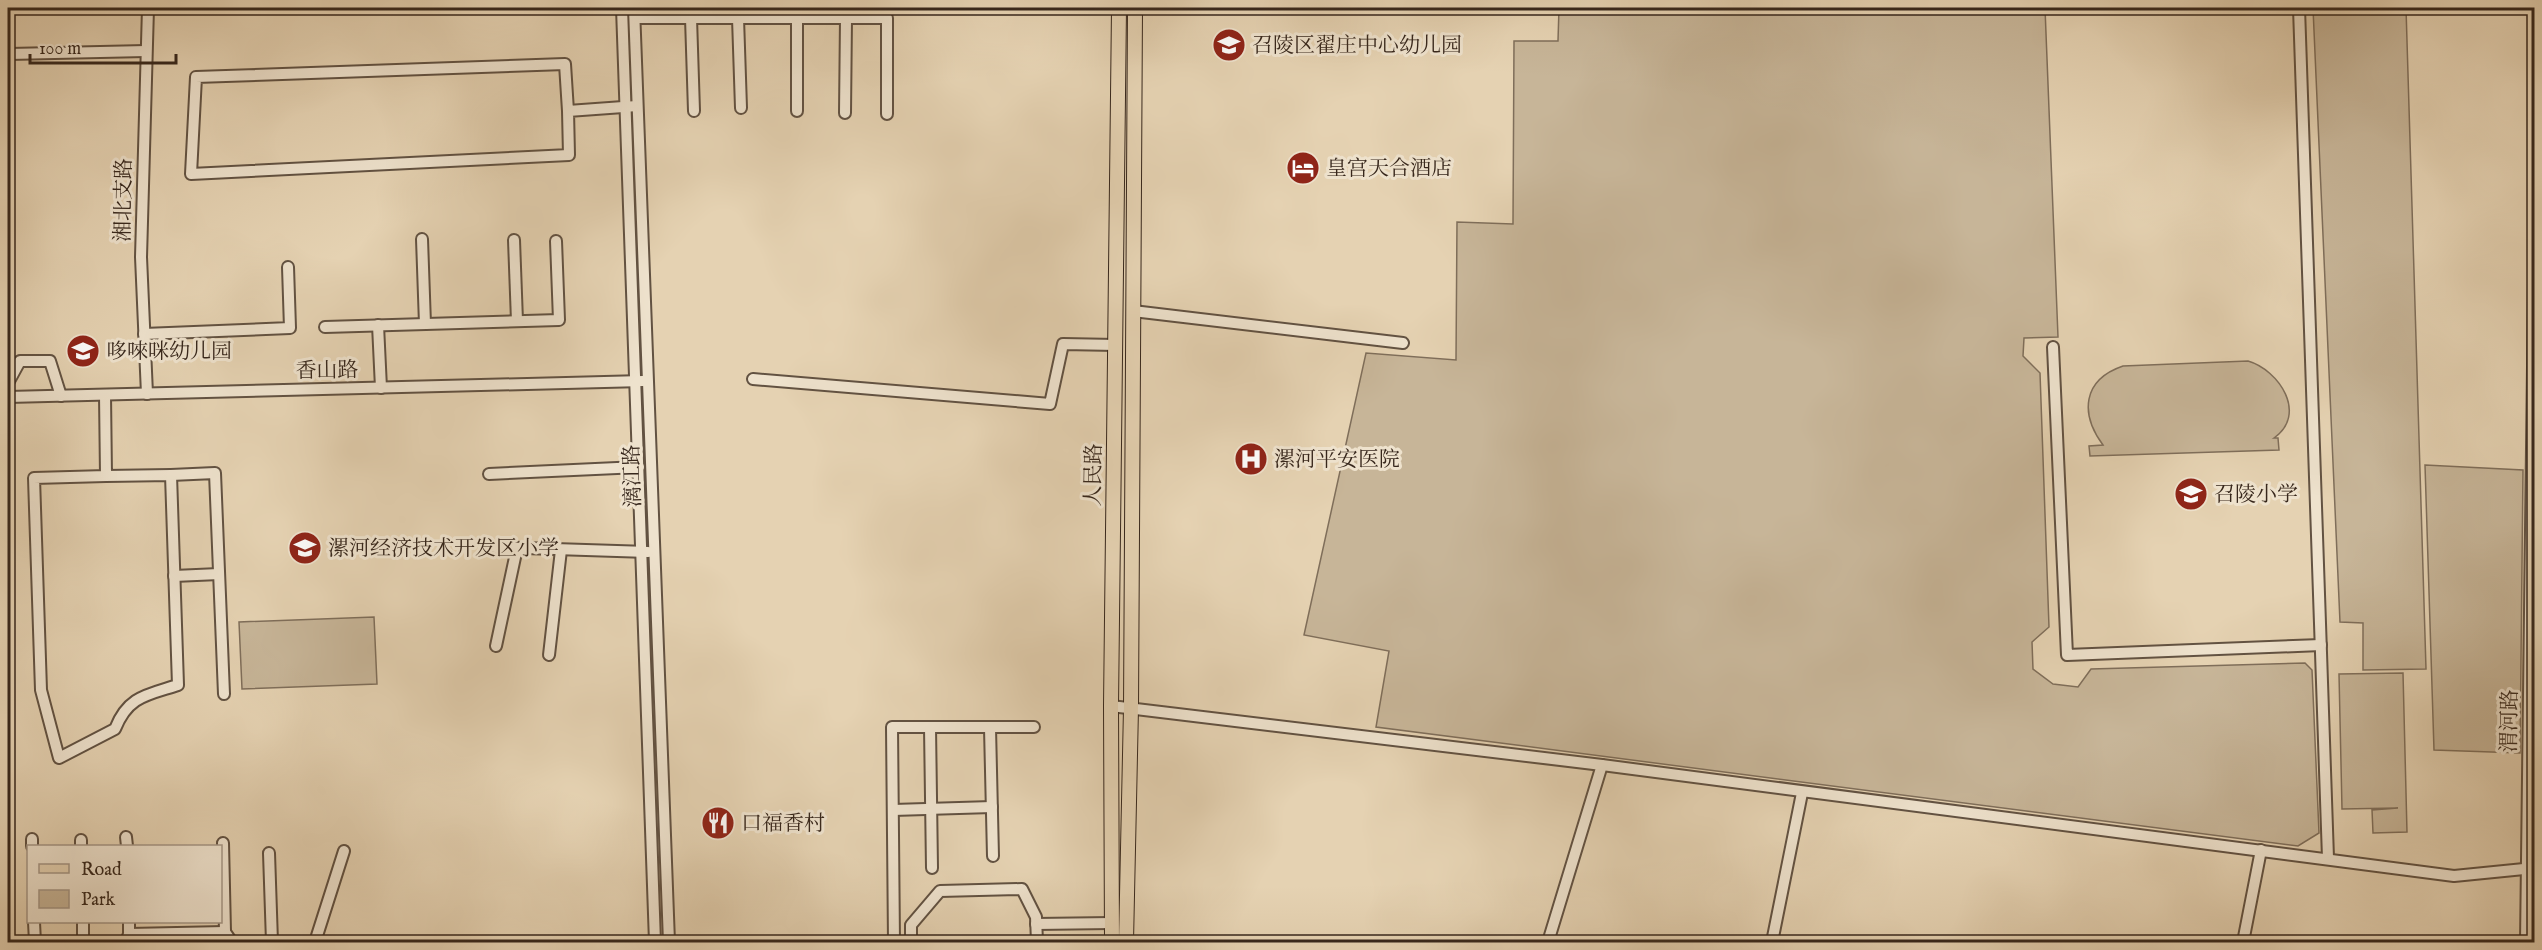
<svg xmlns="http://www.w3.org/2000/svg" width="2542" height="950" font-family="'IM FELL English','Noto Serif SC',serif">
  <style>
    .green { fill: #c7b598; stroke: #7f6e5a; stroke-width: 1.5 }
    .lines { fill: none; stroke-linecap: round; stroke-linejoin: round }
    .minor-casing { stroke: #625242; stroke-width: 14 }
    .major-casing { stroke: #37271c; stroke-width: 16 }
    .minor { stroke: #eee2cd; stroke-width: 10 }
    .major { stroke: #e5d2b2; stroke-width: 14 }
    .labels { text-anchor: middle; stroke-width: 6; stroke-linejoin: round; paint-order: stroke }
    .poi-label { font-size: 21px; fill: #37271c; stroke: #eee2cd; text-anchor: start }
    .street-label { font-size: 21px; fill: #37271c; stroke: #eee2cd }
  </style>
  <rect width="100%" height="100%" fill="#e5d2b2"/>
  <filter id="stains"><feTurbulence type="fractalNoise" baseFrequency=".00333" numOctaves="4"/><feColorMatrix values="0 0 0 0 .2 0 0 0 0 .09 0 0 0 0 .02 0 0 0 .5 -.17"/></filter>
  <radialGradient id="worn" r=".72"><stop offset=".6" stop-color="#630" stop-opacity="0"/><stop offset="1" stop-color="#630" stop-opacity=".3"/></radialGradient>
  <g class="green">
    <polygon points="1559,8 2045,8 2058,337 2024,338 2023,356 2040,373 2049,627 2032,642 2033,669 2053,684 2078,687 2091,669 2305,663 2312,670 2319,833 2298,846 1376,727 1389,651 1304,635 1366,353 1456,360 1457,222 1513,224 1514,41 1558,41"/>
    <polygon points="2313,8 2406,8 2426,669 2363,670 2363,623 2340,622"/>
    <path d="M2248 361C2279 370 2308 414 2274 438H2278L2279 450 2090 456 2089 446 2103 445C2080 414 2082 380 2123 366Z"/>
    <polygon points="2425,465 2523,470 2520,753 2434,750"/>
    <polygon points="374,617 377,684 242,689 239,622"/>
    <polygon points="2403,673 2407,832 2373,833 2372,810 2398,808 2342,809 2339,674"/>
  </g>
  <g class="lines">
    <defs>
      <g id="minor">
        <polyline points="622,8 655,942"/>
        <polyline points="634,8 669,942"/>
        <polyline points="2299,8 2328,858"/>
        <polyline points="635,18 887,18 887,114"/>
        <polyline points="691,18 694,111"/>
        <polyline points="738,18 741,108"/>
        <polyline points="797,18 797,111"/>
        <polyline points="9,54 146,51"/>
        <polyline points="568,111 569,155 191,174 196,77 565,64 568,111 637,106"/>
        <polyline points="845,113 846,18"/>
        <polyline points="422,239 425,324"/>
        <polyline points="514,240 517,321"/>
        <polyline points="1133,311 1403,343"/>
        <polyline points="378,325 381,388"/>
        <polyline points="325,327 559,320 556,241"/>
        <polyline points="144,334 290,328 288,267"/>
        <polyline points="2053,347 2067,655 2321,645"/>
        <polyline points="753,379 1050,404 1063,344 1116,345"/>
        <polyline points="8,383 20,361 50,361 61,396"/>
        <polyline points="147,394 141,257 148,8"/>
        <path d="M105 395 106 476 34 478 41 690 59 758 115 729C128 696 147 695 178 685L171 475 106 476"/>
        <polyline points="8,397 643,381"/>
        <polyline points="489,474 639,467"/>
        <polyline points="171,475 215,473 224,694"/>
        <polyline points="495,547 648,552"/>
        <polyline points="174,576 219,574"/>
        <polyline points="496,646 517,548"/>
        <polyline points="549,655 561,550"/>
        <polyline points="1111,706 1602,765 2454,876 2534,868"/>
        <polyline points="930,727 932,868"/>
        <polyline points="990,728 993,856"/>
        <polyline points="893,810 992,807"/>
        <polyline points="126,837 127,846"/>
        <polyline points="32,839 32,846"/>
        <polyline points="81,840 81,846"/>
        <polyline points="223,843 225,932"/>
        <polyline points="269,853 272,942"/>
        <polyline points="34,922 35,942"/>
        <polyline points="83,922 83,942"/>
        <polyline points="129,922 129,934"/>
        <polyline points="1036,924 1112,923"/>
        <polyline points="126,942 129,934 225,932 232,942"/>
        <polyline points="315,942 344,851"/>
        <polyline points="894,942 892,727 1034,727"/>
        <polyline points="911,942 911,925 940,891 1022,889 1036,917 1037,942"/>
        <polyline points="1548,942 1602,765"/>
        <polyline points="1772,942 1802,793"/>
        <polyline points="2243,942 2261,850"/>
        <polyline points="2526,942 2534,284"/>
      </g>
      <g id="major">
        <polyline points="1112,942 1111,706 1119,8"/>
        <polyline points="1126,942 1131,708 1135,8"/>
      </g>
    </defs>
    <use href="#minor" class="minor-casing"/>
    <use href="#major" class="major-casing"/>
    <use href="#minor" class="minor"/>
    <use href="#major" class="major"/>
  </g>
  <defs>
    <symbol id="school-disc" viewBox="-11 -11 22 22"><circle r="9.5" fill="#8f2418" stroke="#eee2cd"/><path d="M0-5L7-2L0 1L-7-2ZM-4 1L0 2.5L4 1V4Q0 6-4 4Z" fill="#fff"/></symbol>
    <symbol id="hotel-disc" viewBox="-11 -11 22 22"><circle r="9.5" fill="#8f2418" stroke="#eee2cd"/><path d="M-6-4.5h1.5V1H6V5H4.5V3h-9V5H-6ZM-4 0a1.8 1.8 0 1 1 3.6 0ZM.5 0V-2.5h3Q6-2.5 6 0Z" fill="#fff"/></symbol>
    <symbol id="hospital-disc" viewBox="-11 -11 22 22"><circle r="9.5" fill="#8f2418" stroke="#eee2cd"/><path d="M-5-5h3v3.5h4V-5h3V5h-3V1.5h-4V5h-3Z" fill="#fff"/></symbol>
    <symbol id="restaurant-disc" viewBox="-11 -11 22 22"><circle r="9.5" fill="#8f2418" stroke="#eee2cd"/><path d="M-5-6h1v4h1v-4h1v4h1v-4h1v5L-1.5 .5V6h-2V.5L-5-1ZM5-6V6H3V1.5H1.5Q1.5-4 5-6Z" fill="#fff"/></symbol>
  </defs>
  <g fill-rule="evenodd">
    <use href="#school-disc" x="1210" y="26" width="38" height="38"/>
    <use href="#hotel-disc" x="1284" y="149" width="38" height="38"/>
    <use href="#school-disc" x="64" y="332" width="38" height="38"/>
    <use href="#hospital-disc" x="1232" y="440" width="38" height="38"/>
    <use href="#school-disc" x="2172" y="475" width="38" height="38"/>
    <use href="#school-disc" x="286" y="529" width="38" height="38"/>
    <use href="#restaurant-disc" x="699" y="804" width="38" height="38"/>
  </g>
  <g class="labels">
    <g class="poi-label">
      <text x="1252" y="52">召陵区翟庄中心幼儿园</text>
      <text x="1326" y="175">皇宫天合酒店</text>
      <text x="106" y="358">哆唻咪幼儿园</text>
      <text x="1274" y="466">漯河平安医院</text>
      <text x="2214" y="501">召陵小学</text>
      <text x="328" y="555">漯河经济技术开发区小学</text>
      <text x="741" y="830">口福香村</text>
    </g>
    <g class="street-label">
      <text transform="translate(123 200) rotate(-89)" y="7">湘北支路</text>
      <text transform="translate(327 370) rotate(-1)" y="7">香山路</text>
      <text transform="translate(1093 475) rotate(-89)" y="7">人民路</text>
      <text transform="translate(632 476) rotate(-92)" y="7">漓江路</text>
      <text transform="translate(2509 721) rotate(-89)" y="7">渭河路</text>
    </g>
  </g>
  <rect width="2542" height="950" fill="none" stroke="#e5d2b2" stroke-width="30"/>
  <rect x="9" y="9" width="2524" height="932" fill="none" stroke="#37271c" stroke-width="3"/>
  <rect x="15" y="15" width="2512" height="920" fill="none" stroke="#37271c" stroke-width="1.5"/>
  <rect x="27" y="845" width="195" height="78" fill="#eee2cd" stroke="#a59786" stroke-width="1.5"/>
  <rect x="39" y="864" width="30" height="9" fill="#e5d2b2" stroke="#a59786" stroke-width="1.5"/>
  <text x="81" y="875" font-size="18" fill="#37271c">Road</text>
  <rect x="39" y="890" width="30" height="18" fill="#c7b598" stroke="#a59786" stroke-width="1.5"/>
  <text x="81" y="905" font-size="18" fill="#37271c">Park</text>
  <path d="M30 54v9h146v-9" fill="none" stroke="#37271c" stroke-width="3"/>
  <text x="39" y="54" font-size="18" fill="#37271c" stroke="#eee2cd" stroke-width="4.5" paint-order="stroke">100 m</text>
  <rect width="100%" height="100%" filter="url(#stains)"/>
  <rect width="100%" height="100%" fill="url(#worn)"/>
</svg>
